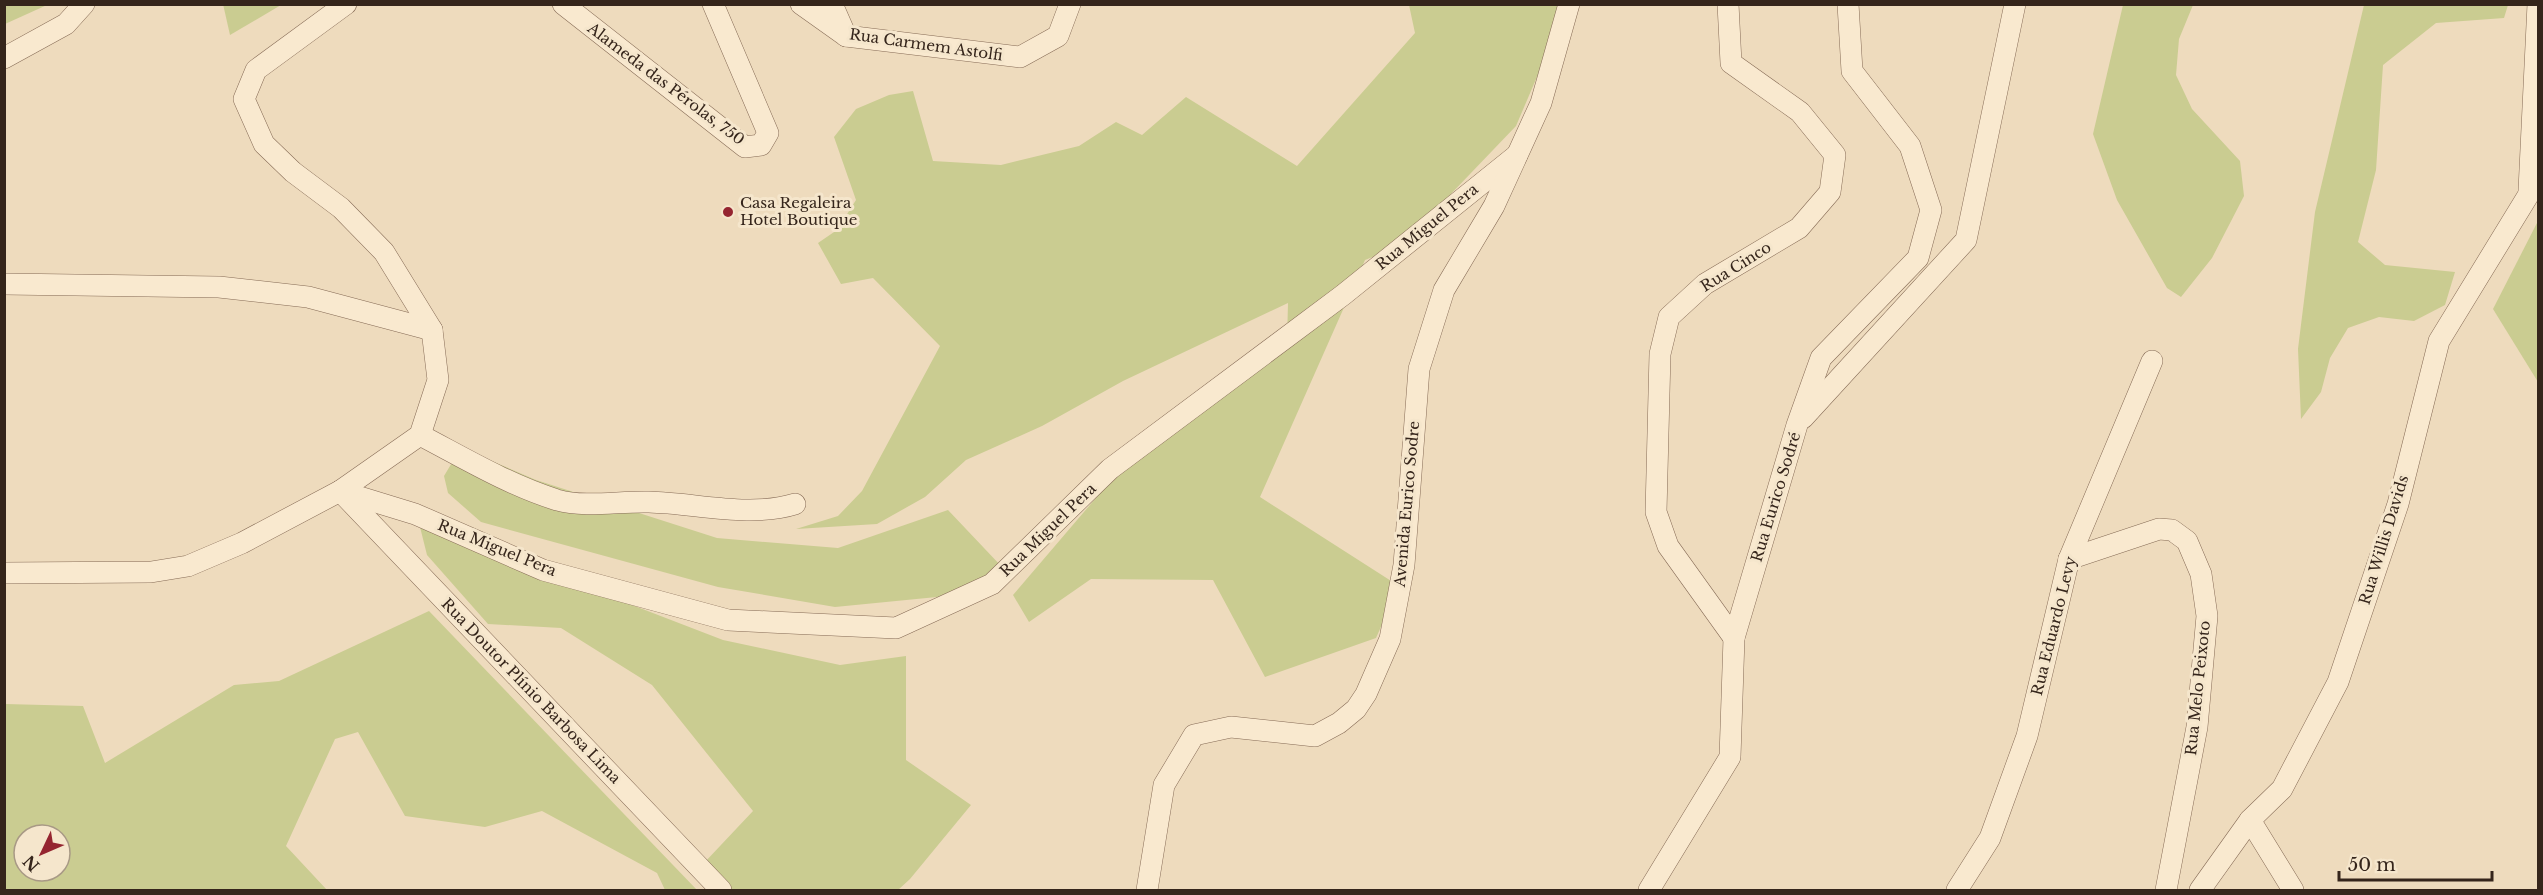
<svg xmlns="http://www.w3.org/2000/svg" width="2543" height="895" font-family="'Libre Baskerville',serif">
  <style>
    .green { fill: #cacc91; fill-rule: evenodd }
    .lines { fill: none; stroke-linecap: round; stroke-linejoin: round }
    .minor-casing { stroke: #866b56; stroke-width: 22 }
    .minor { stroke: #f9e9cf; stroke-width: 21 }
    .poi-dot { fill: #952530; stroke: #f5e6cc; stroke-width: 2 }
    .labels { text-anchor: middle; stroke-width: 6; stroke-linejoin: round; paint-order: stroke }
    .street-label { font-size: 15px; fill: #35251b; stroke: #f5e6cc }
    .poi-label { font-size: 15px; fill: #35251b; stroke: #f5e6cc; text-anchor: start }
  </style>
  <rect width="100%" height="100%" fill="#eedbbd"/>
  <g class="green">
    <polygon points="5,4 47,4 47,5 5,24"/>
    <polygon points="223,4 281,4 281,5 230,35"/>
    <polygon points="1409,5 1559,5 1557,30 1516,126 1401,246 1365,260 1260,497 1399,586 1376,638 1265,677 1213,580 1091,579 1029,622 1013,595 1107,485 1287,342 1288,303 1123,381 1042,426 966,460 925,497 877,524 796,529 838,516 862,491 940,346 873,278 841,284 818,243 837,230 856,200 834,137 856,109 889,95 913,91 933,161 1001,165 1079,146 1116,122 1142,135 1186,97 1297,166 1415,33"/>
    <polygon points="2123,5 2193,5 2179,39 2176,75 2192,109 2240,161 2244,196 2212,258 2181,297 2167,288 2117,200 2093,134"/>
    <polygon points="2364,5 2508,5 2504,18 2436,23 2383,65 2376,170 2358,242 2385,265 2455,272 2445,305 2414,321 2379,317 2348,328 2330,358 2321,392 2301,419 2298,349 2315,212"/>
    <polygon points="2538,221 2538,382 2493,309"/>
    <polygon points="487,459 536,480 717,538 838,548 948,510 1002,567 947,596 835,607 718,587 481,522 448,493 444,476 453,461"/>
    <polygon points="419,523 723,640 840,665 906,656 906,760 971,805 910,879 898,890 731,890 704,863 753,811 652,685 561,628 488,624 427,555"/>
    <path d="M429 611 697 890H665L657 873 542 811 485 827 405 816 358 732 335 739 286 846 327 890H5V702V704L83 706 105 763 234 685 279 681ZM24 835H60V871H24Z"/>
  </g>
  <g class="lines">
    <defs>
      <g id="minor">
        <polyline points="563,4 745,147 761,145 768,133 713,4"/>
        <polyline points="801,4 846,36 1020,57 1058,36 1070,4"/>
        <polyline points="832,4 846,36"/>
        <polyline points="1728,4 1731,63 1800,112 1835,155 1830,192 1799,228 1705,284 1669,317 1660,354 1656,512 1668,546 1734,638"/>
        <polyline points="4,58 66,24 84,4"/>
        <polyline points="2529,190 2538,4"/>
        <polyline points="4,284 219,287 308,297 432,330"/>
        <polyline points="1803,418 1966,240 2015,4"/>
        <path d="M420 435C464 458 509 485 557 500 586 508 619 501 649 502 695 503 750 518 795 504"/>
        <polyline points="340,491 415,514 543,570 728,620 896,628 992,584 1110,469 1343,295 1517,155"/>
        <polyline points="343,494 721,890"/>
        <polyline points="2069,559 2159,529 2172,530 2187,541 2201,574 2207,616 2197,727 2166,890"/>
        <polyline points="4,573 151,572 188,566 242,543 340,491 420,435 438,380 432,330 384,252 341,208 293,172 264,144 244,99 256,70 346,4"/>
        <polyline points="2250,820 2293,890"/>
        <polyline points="1147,890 1164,785 1194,735 1231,727 1315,736 1339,723 1356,709 1366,694 1390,639 1404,565 1419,369 1444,290 1494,206 1541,103 1569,4"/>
        <polyline points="1649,890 1730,757 1734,638 1797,425 1821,358 1918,258 1931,210 1910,146 1852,71 1848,4"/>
        <polyline points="1957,890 1990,838 2027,736 2069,559 2152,361"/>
        <polyline points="2200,890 2250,820 2282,789 2338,682 2398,504 2439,341 2529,194 2538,174"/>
      </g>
    </defs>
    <use href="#minor" class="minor-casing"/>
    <use href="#minor" class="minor"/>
  </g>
  <circle class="poi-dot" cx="728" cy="212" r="6"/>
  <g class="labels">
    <g class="street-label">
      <text transform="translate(926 45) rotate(8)" y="5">Rua Carmem Astolfi</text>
      <text transform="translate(666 84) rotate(37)" y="5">Alameda das Pérolas, 750</text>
      <text transform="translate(1427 227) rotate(-39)" y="5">Rua Miguel Pera</text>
      <text transform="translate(1736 267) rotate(-32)" y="5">Rua Cinco</text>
      <text transform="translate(1776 497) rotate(-73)" y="5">Rua Eurico Sodré</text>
      <text transform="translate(1407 504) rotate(-85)" y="5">Avenida Eurico Sodre</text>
      <text transform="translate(1048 530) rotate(-44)" y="5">Rua Miguel Pera</text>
      <text transform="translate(2384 540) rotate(-73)" y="5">Rua Willis Davids</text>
      <text transform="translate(497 548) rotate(22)" y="5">Rua Miguel Pera</text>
      <text transform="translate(2054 626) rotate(-76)" y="5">Rua Eduardo Levy</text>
      <text transform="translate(2198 688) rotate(-84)" y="5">Rua Melo Peixoto</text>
      <text transform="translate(531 691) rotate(46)" y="5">Rua Doutor Plínio Barbosa Lima</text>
    </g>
    <g class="poi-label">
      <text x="740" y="208">Casa Regaleira<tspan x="740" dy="17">Hotel Boutique</tspan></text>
    </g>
  </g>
  <rect width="2543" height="895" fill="none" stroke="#35251b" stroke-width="12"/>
  <g transform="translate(42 853) rotate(226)"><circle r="28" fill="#f5e6cc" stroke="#a89985" stroke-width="1.5"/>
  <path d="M0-4.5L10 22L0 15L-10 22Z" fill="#952530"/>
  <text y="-9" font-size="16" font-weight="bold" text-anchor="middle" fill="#35251b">N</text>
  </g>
  <path d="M2339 871v9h153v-9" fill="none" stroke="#35251b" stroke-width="3"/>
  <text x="2348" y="871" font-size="18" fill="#35251b" stroke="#f5e6cc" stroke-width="4.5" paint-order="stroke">50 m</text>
</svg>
